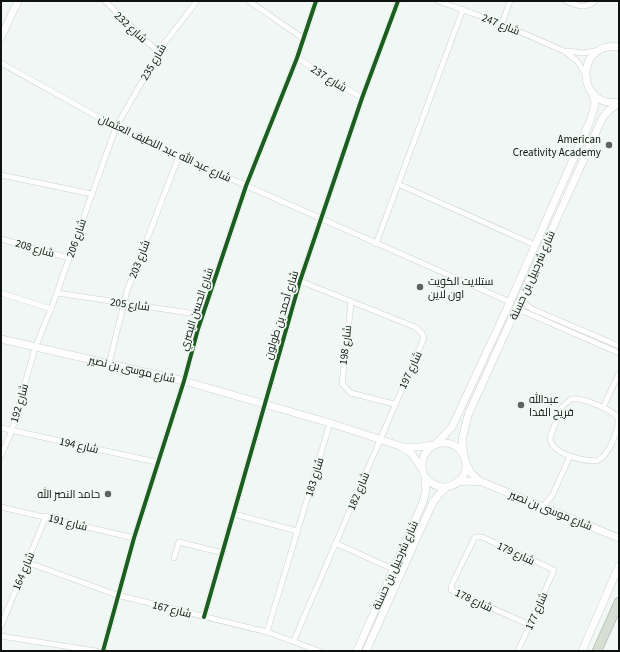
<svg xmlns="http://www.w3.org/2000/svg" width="620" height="652" font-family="'Source Sans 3',Cairo,sans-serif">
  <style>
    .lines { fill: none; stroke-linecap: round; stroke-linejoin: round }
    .street-casing { stroke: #cdd1ce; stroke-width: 6 }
    .secondary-casing { stroke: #cdd1ce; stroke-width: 8 }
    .highway-casing { stroke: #a1ad9f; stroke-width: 10 }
    .street { stroke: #fdfefd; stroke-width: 5 }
    .secondary { stroke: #fdfefd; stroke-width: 7 }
    .highway { stroke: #d5ded2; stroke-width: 9 }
    .cycleway-casing { stroke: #eff9f3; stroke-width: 6 }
    .cycleway { stroke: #1b5e20; stroke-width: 4 }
    .poi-dot { fill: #5e6260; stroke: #eff9f3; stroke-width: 1.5 }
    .labels { text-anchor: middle; stroke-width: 3.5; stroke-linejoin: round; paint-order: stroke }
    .street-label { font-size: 11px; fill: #0f1210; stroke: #eff9f3 }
    .poi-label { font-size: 11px; fill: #0f1210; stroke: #eff9f3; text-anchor: end }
  </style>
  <rect width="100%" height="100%" fill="#f1f7f4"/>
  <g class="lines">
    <defs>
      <g id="street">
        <polyline points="105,1 158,52"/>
        <polyline points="249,1 304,39"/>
        <polyline points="438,1 502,24 564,51 577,61 586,75"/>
        <path d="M566 1C577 6 586 9 595 1"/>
        <polyline points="502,24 510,1"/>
        <polyline points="567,51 583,53 596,51"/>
        <polyline points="297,58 362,98"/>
        <polyline points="1,63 116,127 179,156 510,302"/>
        <polyline points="1,175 92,194"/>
        <polyline points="398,184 535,245"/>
        <polyline points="1,239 69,258"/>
        <polyline points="376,244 463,9"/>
        <polyline points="1,293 51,309"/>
        <polyline points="57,293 203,315"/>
        <polyline points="522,295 525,304 532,309 619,346"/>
        <polyline points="351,303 342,384 351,393 394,404"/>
        <polyline points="514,316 521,312 525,312 619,353"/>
        <polyline points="109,364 127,291 179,156"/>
        <path d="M571 399C581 397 612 409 618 418 619 431 609 455 597 461 582 461 550 454 550 437L562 407Z"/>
        <polyline points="603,408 619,373"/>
        <polyline points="1,428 156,462"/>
        <polyline points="1,456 12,430 35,348 51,309 116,127 163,45 197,1"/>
        <polyline points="543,506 552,496 570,456"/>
        <polyline points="1,507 134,538"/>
        <polyline points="234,514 297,531"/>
        <polyline points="335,543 393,569"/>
        <polyline points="174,558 179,542 223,553"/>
        <polyline points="26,562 117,595 267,632 319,651"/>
        <polyline points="204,617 300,281 362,98 398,1"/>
        <polyline points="1,626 46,516"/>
        <polyline points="267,632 330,423"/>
        <polyline points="1,636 96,651"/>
        <polyline points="294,640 424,338 422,333 415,327 300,281"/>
        <polyline points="103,651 134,538 184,381 198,329 246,186 297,58 316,1"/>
        <polyline points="518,651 554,570 482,537 475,537 452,584 451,590 530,625"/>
      </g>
      <g id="secondary">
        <polyline points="1,37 18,1"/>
        <path d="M619 102C576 109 574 41 619 47"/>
        <polyline points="1,339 184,381 330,423 400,446 411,453 421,467"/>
        <circle cx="444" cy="465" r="22"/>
        <polyline points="436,444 452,427 510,302 591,119 595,104 593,94"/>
        <polyline points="402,447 419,447 432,445"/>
        <polyline points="464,456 462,440 468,415 602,119 609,110 619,103"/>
        <polyline points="466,463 471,473 480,481"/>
        <polyline points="457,482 468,481 482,482 619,538"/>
        <polyline points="357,651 423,502 426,490 425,477"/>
        <polyline points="366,651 433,502 440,493 447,487"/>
        <polyline points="582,651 619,566"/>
      </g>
      <polyline id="highway" points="597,651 619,602"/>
    </defs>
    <use href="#street" class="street-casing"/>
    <use href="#secondary" class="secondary-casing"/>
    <use href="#highway" class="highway-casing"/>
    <use href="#street" class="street"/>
    <use href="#secondary" class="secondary"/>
    <use href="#highway" class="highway"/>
    <defs>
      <g id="cycleway">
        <polyline points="204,617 300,281 362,98 398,1"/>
        <polyline points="103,651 134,538 184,381 198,329 246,186 297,58 316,1"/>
      </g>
    </defs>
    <use href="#cycleway" class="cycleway-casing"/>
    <use href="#cycleway" class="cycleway"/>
  </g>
  <g class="poi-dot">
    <circle cx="609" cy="145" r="4"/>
    <circle cx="420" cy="287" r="4"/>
    <circle cx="521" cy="405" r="4"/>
    <circle cx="108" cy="494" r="4"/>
  </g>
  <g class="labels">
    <g class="street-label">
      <text transform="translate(501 24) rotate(22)" y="4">شارع 247</text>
      <text transform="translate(131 27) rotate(43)" y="4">شارع 232</text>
      <text transform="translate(153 62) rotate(-60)" y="4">شارع 235</text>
      <text transform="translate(329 78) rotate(32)" y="4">شارع 237</text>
      <text transform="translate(165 148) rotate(25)" y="4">شارع عبد الله عبد اللطيف العثمان</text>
      <text transform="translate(76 238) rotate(-71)" y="4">شارع 206</text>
      <text transform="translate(35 248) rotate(16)" y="4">شارع 208</text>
      <text transform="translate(139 259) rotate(-69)" y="4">شارع 203</text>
      <text transform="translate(532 275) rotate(-66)" y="4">شارع شرحبيل بن حسنة</text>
      <text transform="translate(130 304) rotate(8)" y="4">شارع 205</text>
      <text transform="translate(196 309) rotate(-72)" y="4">شارع الحسن البصري</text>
      <text transform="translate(281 315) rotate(-73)" y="4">شارع أحمد بن طولون</text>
      <text transform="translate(345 345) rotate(-83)" y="4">شارع 198</text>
      <text transform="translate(132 369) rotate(13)" y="4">شارع موسى بن نصير</text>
      <text transform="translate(410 370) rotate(-65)" y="4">شارع 197</text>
      <text transform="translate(19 403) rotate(-74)" y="4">شارع 192</text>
      <text transform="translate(79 445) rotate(13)" y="4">شارع 194</text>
      <text transform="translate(314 477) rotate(-73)" y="4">شارع 183</text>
      <text transform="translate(358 491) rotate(-67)" y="4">شارع 182</text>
      <text transform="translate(551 510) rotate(22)" y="4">شارع موسى بن نصير</text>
      <text transform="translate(68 522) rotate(14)" y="4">شارع 191</text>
      <text transform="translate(516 553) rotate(25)" y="4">شارع 179</text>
      <text transform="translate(395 565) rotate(-66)" y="4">شارع شرحبيل بن حسنة</text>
      <text transform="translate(23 571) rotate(-67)" y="4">شارع 164</text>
      <text transform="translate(474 600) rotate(25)" y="4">شارع 178</text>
      <text transform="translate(172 609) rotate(14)" y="4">شارع 167</text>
      <text transform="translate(536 611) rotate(-66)" y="4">شارع 177</text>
    </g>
    <g class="poi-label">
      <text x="601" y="143">American<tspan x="601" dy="13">Creativity Academy</tspan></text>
      <text x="428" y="285" text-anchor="start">ستلايت الكويت<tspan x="428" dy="13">اون لاين</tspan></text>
      <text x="529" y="403" text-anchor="start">عبدالله<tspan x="529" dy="13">فريح الفدا</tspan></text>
      <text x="100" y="498">حامد النصر الله</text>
    </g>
  </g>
  <rect width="620" height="652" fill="none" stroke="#0f1210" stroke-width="4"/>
</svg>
